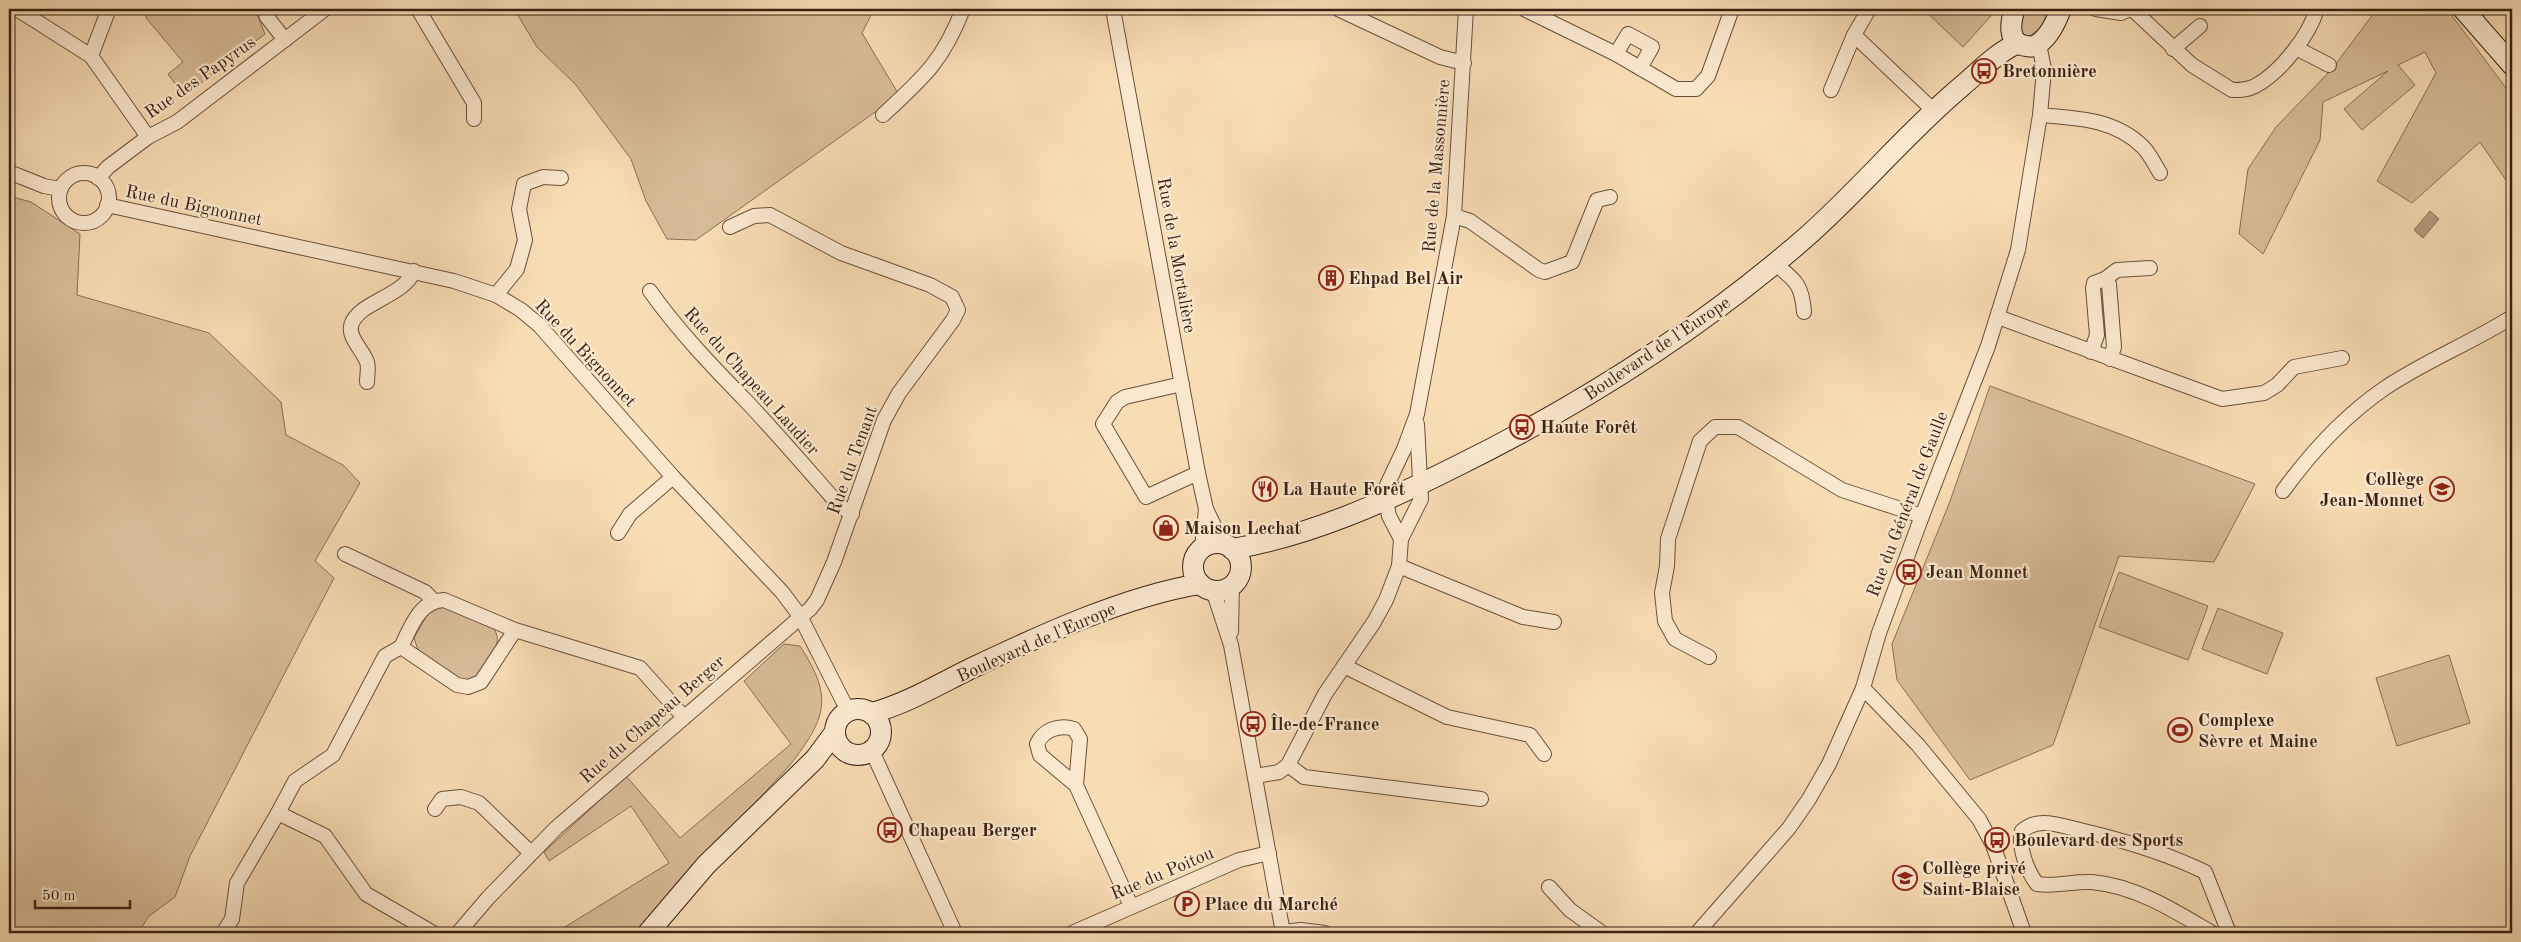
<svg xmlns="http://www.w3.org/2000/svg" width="2521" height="942" font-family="'Old Standard TT',serif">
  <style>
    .green { fill: #d8bc99; stroke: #886e56 }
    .water { fill: #b79c7e; stroke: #856b54 }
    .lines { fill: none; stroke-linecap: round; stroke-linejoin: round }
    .street-casing { stroke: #69503c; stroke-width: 16 }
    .secondary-casing { stroke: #392114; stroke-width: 22 }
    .street { stroke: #fae8ce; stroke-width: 14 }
    .secondary { stroke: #fae8ce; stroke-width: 20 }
    .labels { text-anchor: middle; stroke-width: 4.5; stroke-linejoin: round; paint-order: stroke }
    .poi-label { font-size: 18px; font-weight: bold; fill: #392114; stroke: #fae8ce; text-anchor: start }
    .street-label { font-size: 18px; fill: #392114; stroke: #fae8ce }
  </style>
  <rect width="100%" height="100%" fill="#f8dcb4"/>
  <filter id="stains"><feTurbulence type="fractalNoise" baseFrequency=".004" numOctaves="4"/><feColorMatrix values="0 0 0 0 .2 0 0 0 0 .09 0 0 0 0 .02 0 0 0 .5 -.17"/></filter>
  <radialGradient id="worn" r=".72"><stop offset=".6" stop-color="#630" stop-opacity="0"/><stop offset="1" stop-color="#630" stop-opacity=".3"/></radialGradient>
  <g class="green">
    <polygon points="143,9 255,9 265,34 184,96 168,74 183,62 147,19"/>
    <polygon points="514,9 874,9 862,33 899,95 696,240 667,239 646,201 631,159 576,85 537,47"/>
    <polygon points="1923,9 1997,9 1963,47"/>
    <path d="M2027 9H2050L2041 27 2029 37 2023 34C2018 23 2021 19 2027 9Z"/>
    <polygon points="2377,9 2447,9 2512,96 2512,189 2480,142 2412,203 2377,181 2436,73 2425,52 2398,65 2415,85 2362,130 2344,109 2388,71 2323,102 2320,140 2263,254 2239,234 2248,169 2276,127 2332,69"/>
    <polygon points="9,196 31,202 80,234 77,295 209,333 281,402 286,435 343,465 360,483 315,561 334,578 190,856 175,897 149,916 138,933 9,933"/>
    <polygon points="1990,386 2255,484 2214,562 2119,556 2053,745 1970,780 1897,680 1892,644 1949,504"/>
    <polygon points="2119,572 2208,606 2188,660 2099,627"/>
    <path d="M437 605H448L494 629C505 645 486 664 477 678L467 681 460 679 419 653 414 638 430 610Z"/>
    <polygon points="2218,608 2283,633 2267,674 2202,649"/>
    <path d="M784 644 800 646C834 698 826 718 790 765L636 933H563L560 930 669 863 631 806 549 861 544 852 626 776 680 838 791 744 744 681Z"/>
    <polygon points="2449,655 2470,723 2397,746 2376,678"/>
  </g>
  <polygon class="water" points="2430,211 2439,219 2423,238 2414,230"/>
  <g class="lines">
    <defs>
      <g id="street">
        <polyline points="17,9 91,56 148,137"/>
        <polyline points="264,9 267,17 285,40"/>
        <polyline points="418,9 474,103 474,119"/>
        <polyline points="1113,9 1198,473 1206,509 1223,544"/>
        <polyline points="1338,9 1440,57 1464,63"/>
        <polyline points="1524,9 1616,54 1676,89 1696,89 1708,76 1732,9"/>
        <polyline points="2096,9 2121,13 2130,9"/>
        <path d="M2132 9 2192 65 2232 90C2240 90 2248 90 2255 86 2280 73 2309 36 2317 9"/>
        <polyline points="1854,35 1934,111"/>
        <polyline points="2296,48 2329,65"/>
        <polyline points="2173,49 2200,26"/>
        <polyline points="1616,54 1628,34 1652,47 1640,68"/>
        <polyline points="91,56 107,14 106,9"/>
        <polyline points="1831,90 1854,35 1869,9"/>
        <path d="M883 115C923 78 943 61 963 9"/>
        <path d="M2040 115C2077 118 2115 119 2143 147 2150 154 2155 165 2160 173"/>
        <polyline points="9,172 44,186 60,189"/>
        <circle cx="84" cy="198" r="25"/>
        <polyline points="98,178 108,167 148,137 177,122 325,9"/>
        <polyline points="107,205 454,281 496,295 521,310 539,325 673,477 782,592 800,616 848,711"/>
        <polyline points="1454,216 1470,221 1539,270 1545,272 1572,262 1597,200 1610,197"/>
        <path d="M1774 263C1795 280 1802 284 1804 312"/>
        <polyline points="2105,279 2117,270 2150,268"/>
        <path d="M650 291C679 332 713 367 748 403 779 436 809 471 839 505L852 514"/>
        <polyline points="496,295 517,269 525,240 519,209 524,184 543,177 561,178"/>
        <polyline points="1998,317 2222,399 2264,393 2277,385 2294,367 2342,358"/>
        <polyline points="2091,352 2097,335 2093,288 2094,283 2105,279 2109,284 2114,347 2110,359"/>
        <path d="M367 382C367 376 369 367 367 362 363 350 346 336 352 323 360 302 404 296 414 271"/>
        <polyline points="1182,384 1125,397 1117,402 1103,424 1146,497 1198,473"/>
        <path d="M2283 491C2312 451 2344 416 2385 388 2425 361 2471 343 2512 317"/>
        <polyline points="618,533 630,514 673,477"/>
        <polyline points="1401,539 1389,516 1386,500 1387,485 1404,449 1417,414 1454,216 1466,9"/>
        <polyline points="1202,548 1206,509"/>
        <polyline points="345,554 425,592 433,600"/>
        <polyline points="1399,566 1523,617 1554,622"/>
        <polyline points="1213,590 1231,645 1283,933"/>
        <path d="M515 630 481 682 468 687 457 685 401 647C411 627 419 601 444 600L515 630 640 668 683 716"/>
        <polyline points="1231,632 1232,585"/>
        <polyline points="401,647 385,656 333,755 295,781 278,813 325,836 366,894 433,933"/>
        <polyline points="1709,657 1675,639 1665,621 1662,593 1667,566 1668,539 1700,441 1715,427 1738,427 1842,490 1922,516"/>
        <polyline points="1344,666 1447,717 1530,735 1544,754"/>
        <polyline points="1863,688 1918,745 1979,819 1993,845 2024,933"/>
        <polyline points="872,751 955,933"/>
        <polyline points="1288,765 1304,777 1481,799"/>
        <polyline points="1256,776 1279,772 1288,765 1325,694 1374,622 1386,600 1399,566 1401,539 1421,499 1417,424"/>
        <path d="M1076 785 1080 739 1074 729C1059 724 1043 730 1037 744L1040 755 1076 785 1131 906"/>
        <polyline points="435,809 442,799 461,797 479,803 531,853"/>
        <polyline points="1549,887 1570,910 1602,933"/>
        <polyline points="1283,932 1301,930 1325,933"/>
        <polyline points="223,933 232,919 237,883 278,813"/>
        <polyline points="458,933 488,898 556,828 810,609 817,600 834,562 884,420 899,393 953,320 958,310 952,297 930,285 841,253 770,215 754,216 730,227"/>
        <polyline points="1072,933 1239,860 1269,853"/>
        <polyline points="1697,933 1789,828 1809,799 1829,764 1863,688 1879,633 1922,516 1988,346 2018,250 2040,115 2044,69 2039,44"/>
        <path d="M2212 933C2175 911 2136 886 2092 882 2074 881 2055 887 2037 884 2027 871 2018 847 2022 831 2028 826 2035 823 2043 823 2057 823 2071 828 2084 831 2126 841 2166 853 2205 872L2229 933"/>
      </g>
      <g id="secondary">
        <path d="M2015 9C2010 22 2007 45 2027 46 2031 47 2035 47 2038 44 2050 36 2056 21 2061 9"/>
        <polyline points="2463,9 2512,65"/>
        <circle cx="1217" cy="567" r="24"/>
        <path d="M1232 549C1310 536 1385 502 1455 467 1581 405 1698 331 1804 239 1859 191 1906 133 1962 86 1980 71 1996 53 2018 43"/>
        <circle cx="858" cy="732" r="23"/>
        <path d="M872 713C908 703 939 684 972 668 1041 635 1126 596 1200 584"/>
        <polyline points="648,933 706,865 815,759 835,732"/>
      </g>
    </defs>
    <use href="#street" class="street-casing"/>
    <use href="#secondary" class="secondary-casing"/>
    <use href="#street" class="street"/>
    <use href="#secondary" class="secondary"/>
  </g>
  <defs>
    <symbol id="bus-ring" viewBox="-11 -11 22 22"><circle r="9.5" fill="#fae8ce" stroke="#8f2418" stroke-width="1.5"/><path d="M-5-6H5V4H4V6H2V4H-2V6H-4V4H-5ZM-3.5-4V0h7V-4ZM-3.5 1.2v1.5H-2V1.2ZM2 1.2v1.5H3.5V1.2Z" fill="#8f2418"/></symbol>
    <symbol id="building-ring" viewBox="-11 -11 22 22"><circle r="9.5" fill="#fae8ce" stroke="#8f2418" stroke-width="1.5"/><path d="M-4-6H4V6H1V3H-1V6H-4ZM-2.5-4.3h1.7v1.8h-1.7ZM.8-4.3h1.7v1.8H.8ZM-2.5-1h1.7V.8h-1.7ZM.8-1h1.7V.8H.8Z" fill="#8f2418"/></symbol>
    <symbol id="restaurant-ring" viewBox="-11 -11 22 22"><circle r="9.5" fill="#fae8ce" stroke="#8f2418" stroke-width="1.5"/><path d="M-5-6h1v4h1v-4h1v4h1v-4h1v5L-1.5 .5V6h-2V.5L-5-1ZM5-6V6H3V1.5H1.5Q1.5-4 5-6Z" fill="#8f2418"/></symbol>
    <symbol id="school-ring" viewBox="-11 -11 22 22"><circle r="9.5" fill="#fae8ce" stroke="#8f2418" stroke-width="1.5"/><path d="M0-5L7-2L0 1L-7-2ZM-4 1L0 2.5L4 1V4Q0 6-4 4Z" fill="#8f2418"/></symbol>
    <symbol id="shop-ring" viewBox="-11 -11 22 22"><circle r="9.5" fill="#fae8ce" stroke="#8f2418" stroke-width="1.5"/><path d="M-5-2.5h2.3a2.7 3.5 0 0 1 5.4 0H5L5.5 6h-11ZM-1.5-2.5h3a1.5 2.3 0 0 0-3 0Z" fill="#8f2418"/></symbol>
    <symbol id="stadium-ring" viewBox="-11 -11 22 22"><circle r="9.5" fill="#fae8ce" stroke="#8f2418" stroke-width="1.5"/><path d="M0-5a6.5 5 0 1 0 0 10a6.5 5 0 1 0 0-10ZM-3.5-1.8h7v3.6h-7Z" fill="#8f2418"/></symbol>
    <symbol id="parking-ring" viewBox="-11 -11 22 22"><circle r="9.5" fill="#fae8ce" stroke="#8f2418" stroke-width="1.5"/><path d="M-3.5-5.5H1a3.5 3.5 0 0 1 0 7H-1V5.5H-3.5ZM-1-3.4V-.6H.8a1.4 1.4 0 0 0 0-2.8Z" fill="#8f2418"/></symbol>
  </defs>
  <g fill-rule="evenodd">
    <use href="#bus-ring" x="1970" y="57" width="28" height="28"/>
    <use href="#building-ring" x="1317" y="264" width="28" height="28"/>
    <use href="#bus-ring" x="1508" y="413" width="28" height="28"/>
    <use href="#restaurant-ring" x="1251" y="475" width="28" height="28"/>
    <use href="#school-ring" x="2428" y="475" width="28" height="28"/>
    <use href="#shop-ring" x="1152" y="514" width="28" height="28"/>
    <use href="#bus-ring" x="1895" y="558" width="28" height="28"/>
    <use href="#bus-ring" x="1239" y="710" width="28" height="28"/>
    <use href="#stadium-ring" x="2166" y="716" width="28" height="28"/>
    <use href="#bus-ring" x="876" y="816" width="28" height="28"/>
    <use href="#bus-ring" x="1983" y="826" width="28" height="28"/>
    <use href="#school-ring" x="1891" y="864" width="28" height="28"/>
    <use href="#parking-ring" x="1173" y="890" width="28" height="28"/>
  </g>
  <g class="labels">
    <g class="poi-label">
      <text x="2002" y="77">Bretonnière</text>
      <text x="1348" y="284">Ehpad Bel Air</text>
      <text x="1540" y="433">Haute Forêt</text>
      <text x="2424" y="485" text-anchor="end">Collège<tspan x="2424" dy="21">Jean-Monnet</tspan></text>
      <text x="1282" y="495">La Haute Forêt</text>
      <text x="1184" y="534">Maison Lechat</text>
      <text x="1926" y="578">Jean Monnet</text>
      <text x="2198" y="726">Complexe<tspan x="2198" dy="21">Sèvre et Maine</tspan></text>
      <text x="1270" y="730">Île-de-France</text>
      <text x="908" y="836">Chapeau Berger</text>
      <text x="2014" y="846">Boulevard des Sports</text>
      <text x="1922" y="874">Collège privé<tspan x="1922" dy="21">Saint-Blaise</tspan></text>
      <text x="1204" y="910">Place du Marché</text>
    </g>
    <g class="street-label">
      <text transform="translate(200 77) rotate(-35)" y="6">Rue des Papyrus</text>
      <text transform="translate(1436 166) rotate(-85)" y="6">Rue de la Massonnière</text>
      <text transform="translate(194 205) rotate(12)" y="6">Rue du Bignonnet</text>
      <text transform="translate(1177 255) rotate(80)" y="6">Rue de la Mortalière</text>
      <text transform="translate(1657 348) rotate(-34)" y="6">Boulevard de l'Europe</text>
      <text transform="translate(586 353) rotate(47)" y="6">Rue du Bignonnet</text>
      <text transform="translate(752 381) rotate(48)" y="6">Rue du Chapeau Laudier</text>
      <text transform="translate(852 460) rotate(-70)" y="6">Rue du Tenant</text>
      <text transform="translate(1907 504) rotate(-69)" y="6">Rue du Général de Gaulle</text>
      <text transform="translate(1036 642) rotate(-24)" y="6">Boulevard de l'Europe</text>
      <text transform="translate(652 719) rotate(-41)" y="6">Rue du Chapeau Berger</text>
      <text transform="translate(1162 873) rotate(-23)" y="6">Rue du Poitou</text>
    </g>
  </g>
  <rect width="2521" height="942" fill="none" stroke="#f8dcb4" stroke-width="30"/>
  <rect x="10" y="10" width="2501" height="922" fill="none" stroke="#392114" stroke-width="2.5"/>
  <rect x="15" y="15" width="2491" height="912" fill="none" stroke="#392114"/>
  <path d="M35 900v8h95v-8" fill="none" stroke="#392114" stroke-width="2.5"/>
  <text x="42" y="900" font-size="15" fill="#392114" stroke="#fae8ce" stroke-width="4" paint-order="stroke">50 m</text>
  <rect width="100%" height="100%" filter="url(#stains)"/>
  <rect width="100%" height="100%" fill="url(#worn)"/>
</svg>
